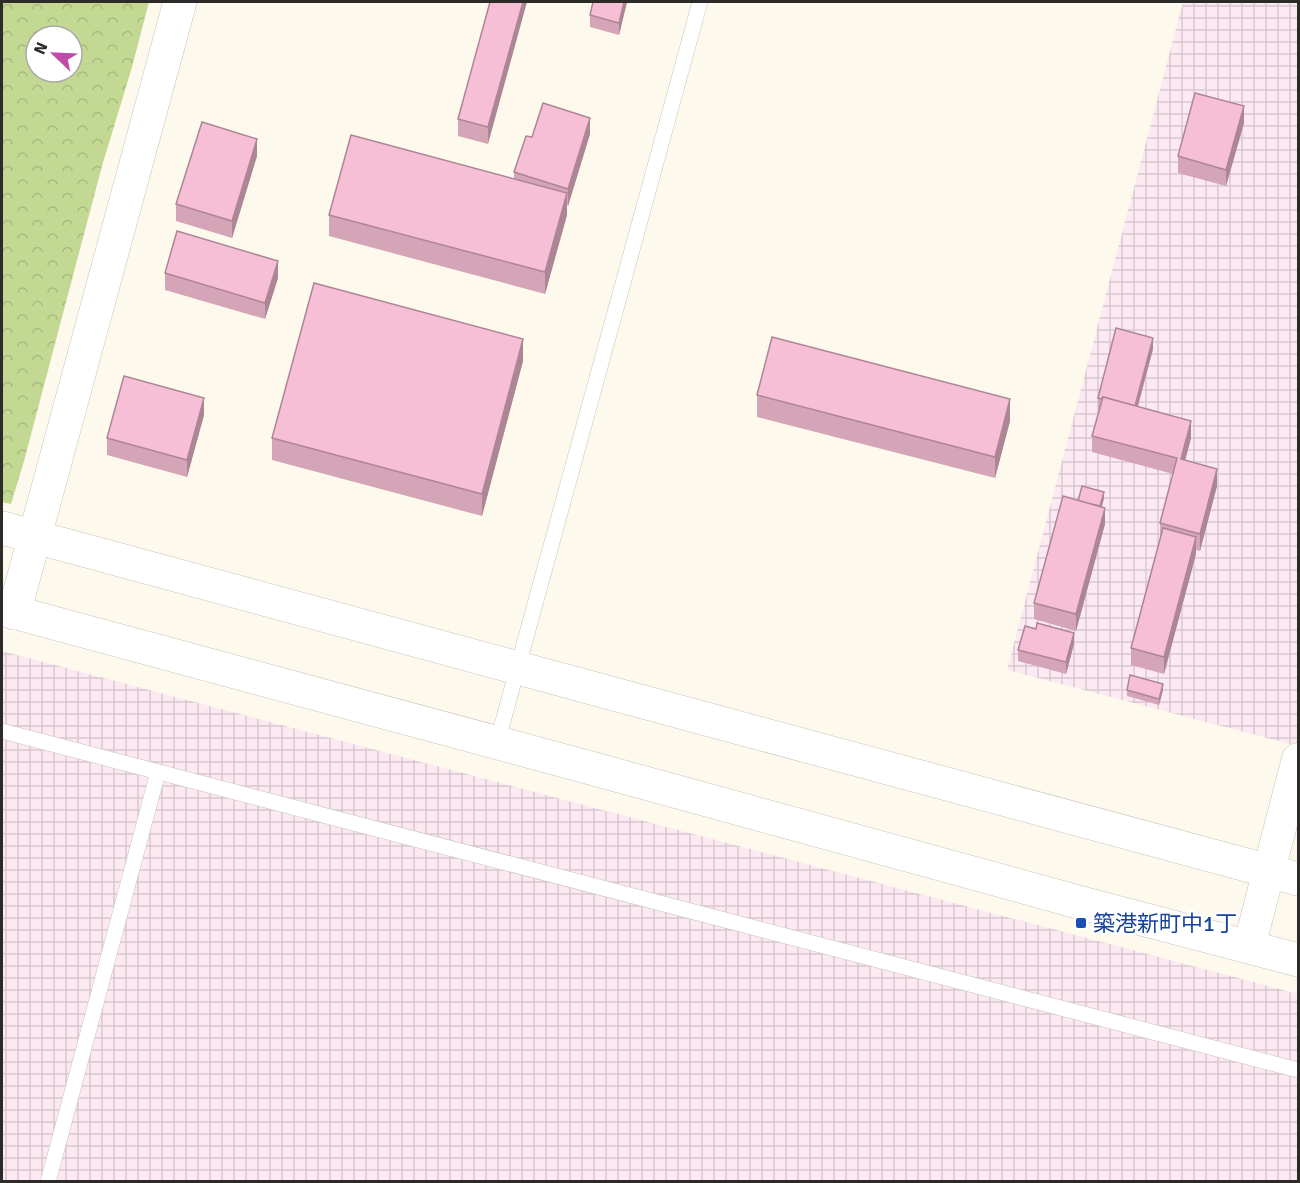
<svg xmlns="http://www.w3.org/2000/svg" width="1300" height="1183" font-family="Signika,'Noto Sans JP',sans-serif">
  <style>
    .industrial { fill: url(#industrial-grid) }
    .park { fill: url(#park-crowns); fill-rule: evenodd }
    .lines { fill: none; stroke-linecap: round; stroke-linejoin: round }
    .lane-casing { stroke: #c8c3b8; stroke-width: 16 }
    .street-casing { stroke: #c8c3b8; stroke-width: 33 }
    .secondary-casing { stroke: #c8c3b8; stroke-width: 34 }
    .lane { stroke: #fff; stroke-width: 15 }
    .street { stroke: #fff; stroke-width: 32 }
    .secondary { stroke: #fff; stroke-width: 33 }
    .wall { fill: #d4a4b7 }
    .shaded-wall { fill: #ad8695 }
    .building { fill: #f7bfd5; stroke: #ad8695; stroke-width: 1.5 }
    .transit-dot { fill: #1a4fb4; stroke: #fff; stroke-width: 2 }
    .labels { text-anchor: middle; stroke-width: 5; stroke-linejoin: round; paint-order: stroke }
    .transit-label { font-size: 22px; fill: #164399; stroke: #fff; text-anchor: start }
  </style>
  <defs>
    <pattern id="industrial-grid" width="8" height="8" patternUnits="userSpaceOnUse" patternTransform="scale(1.5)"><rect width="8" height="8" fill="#fce9f2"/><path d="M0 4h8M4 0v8" fill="none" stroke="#d8c8d0"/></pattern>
    <pattern id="park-crowns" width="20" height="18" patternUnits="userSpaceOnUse" patternTransform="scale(1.5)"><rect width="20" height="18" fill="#c3d892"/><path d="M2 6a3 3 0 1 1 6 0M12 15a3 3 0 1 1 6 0" fill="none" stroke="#a8ba7e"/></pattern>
  </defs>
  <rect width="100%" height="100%" fill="#fdf9ed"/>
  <g class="industrial">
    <polygon points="1183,2 1298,2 1298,746 1007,670"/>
    <polygon points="2,651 1298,994 1298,1181 2,1181"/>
  </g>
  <path class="park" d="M2 2H149L132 67 102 166 24 461 11 504 2 502ZM36 36H72V72H36Z"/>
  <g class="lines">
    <defs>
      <g id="lane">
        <polyline points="2,731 1298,1070"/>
        <polyline points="497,743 700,2"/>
        <polyline points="48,1182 158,772"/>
      </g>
      <polyline id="street" points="1249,947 1298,759"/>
      <g id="secondary">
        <path d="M2 528C434 644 866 764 1298 879"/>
        <polyline points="2,609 598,770 1089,905 1298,960"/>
        <polyline points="14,613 180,2"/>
      </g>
    </defs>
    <use href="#lane" class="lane-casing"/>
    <use href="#street" class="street-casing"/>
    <use href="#secondary" class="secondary-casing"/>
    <use href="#lane" class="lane"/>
    <use href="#street" class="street"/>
    <use href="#secondary" class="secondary"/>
  </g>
  <g class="wall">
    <polygon points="490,2 488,144 458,136 458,119"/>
    <polygon points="593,2 627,2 619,35 590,27 590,15"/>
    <polygon points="1244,123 1226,186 1178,173 1178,156"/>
    <polygon points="590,134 568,206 567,205 567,215 545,294 329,236 329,215 514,179 514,172 532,137"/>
    <polygon points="257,156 232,238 176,221 176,204"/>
    <polygon points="165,273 278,278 265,319 165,290"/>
    <polygon points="1153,349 1138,407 1191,438 1185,460 1217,486 1200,551 1196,550 1196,554 1164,674 1131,665 1131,648 1160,540 1160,523 1173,474 1092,452 1092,436 1099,410 1098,409 1098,398"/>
    <polygon points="523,361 482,516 272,460 272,438"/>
    <polygon points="757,395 1010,421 995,478 757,417"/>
    <polygon points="204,415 187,477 107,455 107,438"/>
    <polygon points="1104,498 1102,507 1105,524 1076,631 1034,619 1034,603 1078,501"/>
    <polygon points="1074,644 1066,674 1018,661 1018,650"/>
    <polygon points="1127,690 1163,690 1159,705 1127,696"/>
  </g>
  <g class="shaded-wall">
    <polygon points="523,2 527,2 488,144 488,127"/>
    <polygon points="624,2 627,2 619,35 619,23"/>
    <polygon points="1244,106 1244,123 1226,186 1226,170"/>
    <polygon points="590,118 590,134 568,206 568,189"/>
    <polygon points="257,139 257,156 232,238 232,221"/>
    <polygon points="567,193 567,215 545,294 545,272"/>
    <polygon points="278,261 278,278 265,319 265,303"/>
    <polygon points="1153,338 1153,349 1134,419 1134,408"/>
    <polygon points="523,339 523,361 482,516 482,494"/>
    <polygon points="204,398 204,415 187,477 187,460"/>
    <polygon points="1010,399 1010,421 995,478 995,457"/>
    <polygon points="1191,421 1191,438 1181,476 1181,459"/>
    <polygon points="1217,469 1217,486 1200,551 1200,534"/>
    <polygon points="1104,492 1104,498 1099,516 1099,510"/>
    <polygon points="1105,508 1105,524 1076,631 1076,614"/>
    <polygon points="1196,537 1196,554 1164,674 1164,657"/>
    <polygon points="1074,633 1074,644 1066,674 1066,662"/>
    <polygon points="1163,684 1163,690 1159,705 1159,699"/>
  </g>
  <g class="building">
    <polygon points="490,2 523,2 488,127 458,119"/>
    <polygon points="593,2 624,2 619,23 590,15"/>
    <polygon points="1195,93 1244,106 1226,170 1178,156"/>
    <polygon points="543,103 590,118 568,189 514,172 526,136 532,137"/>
    <polygon points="202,122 257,139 232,221 176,204"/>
    <polygon points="351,135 567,193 545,272 329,215"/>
    <polygon points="177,231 278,261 265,303 165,273"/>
    <polygon points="314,283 523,339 482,494 272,438"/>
    <polygon points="1116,328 1153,338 1135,406 1103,397 1102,399 1098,398"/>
    <polygon points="772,337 1010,399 995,457 757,395"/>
    <polygon points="124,376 204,398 187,460 107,438"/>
    <polygon points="1103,397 1191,421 1181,459 1217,469 1200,534 1160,523 1177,458 1092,436"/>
    <polygon points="1082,486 1104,492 1100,506 1078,501"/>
    <polygon points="1063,496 1105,508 1076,614 1034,603"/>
    <polygon points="1163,528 1196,537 1164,657 1131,648"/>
    <polygon points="1037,623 1074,633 1066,662 1018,650 1025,626 1036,629"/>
    <polygon points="1130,675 1163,684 1159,699 1127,690"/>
  </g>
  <rect class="transit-dot" x="1075" y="917" width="12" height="12" rx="3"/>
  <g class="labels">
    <g class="transit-label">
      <text x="1093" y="931">築港新町中1丁</text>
    </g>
  </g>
  <rect width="1300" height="1183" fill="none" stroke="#2d2b27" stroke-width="6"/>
  <g transform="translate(54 54) rotate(293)"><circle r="28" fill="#ffffff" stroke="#abaaa9" stroke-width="1.5"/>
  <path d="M0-4.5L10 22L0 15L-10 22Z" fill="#be4ca8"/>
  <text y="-9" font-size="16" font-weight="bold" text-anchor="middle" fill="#2d2b27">N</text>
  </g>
</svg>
